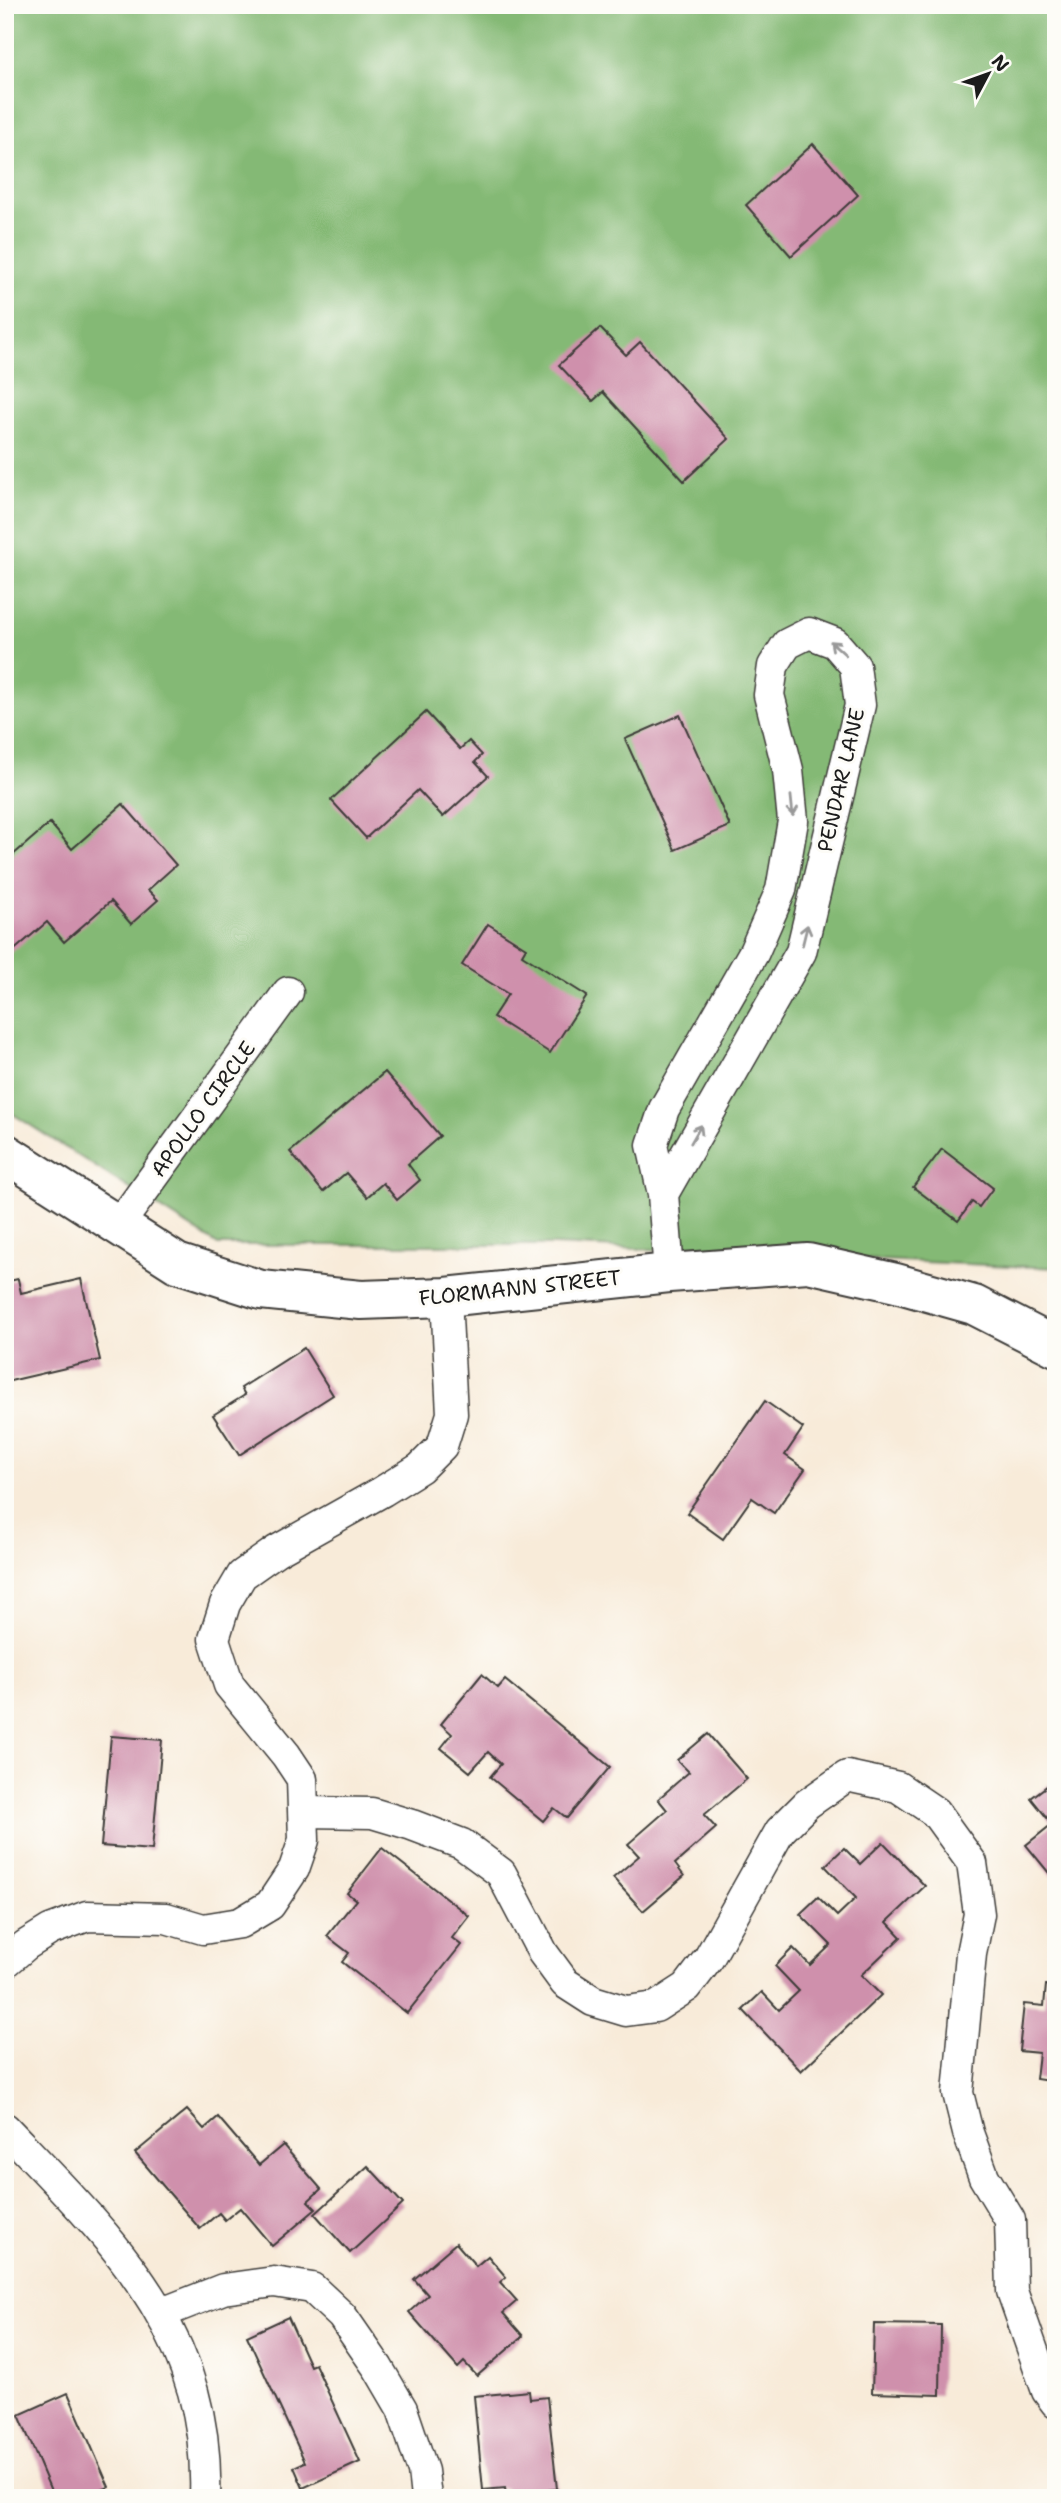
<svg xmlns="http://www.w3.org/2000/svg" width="1061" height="2503" font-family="'Shantell Sans',sans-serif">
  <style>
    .forest { fill: #84b974; stroke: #506a48; stroke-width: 2 }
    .building { fill: #cf90ac }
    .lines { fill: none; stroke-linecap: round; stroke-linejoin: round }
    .minor-casing { stroke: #3d3b38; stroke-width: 33 }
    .tertiary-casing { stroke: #3d3b38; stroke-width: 42 }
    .minor { stroke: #fff; stroke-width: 30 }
    .tertiary { stroke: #fff; stroke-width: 38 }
    .oneway { stroke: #999 }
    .labels { text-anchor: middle; stroke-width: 6; stroke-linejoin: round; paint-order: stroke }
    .street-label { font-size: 21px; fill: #1c1c1c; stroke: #fdfcf7 }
  </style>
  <rect width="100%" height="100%" fill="#fdfcf7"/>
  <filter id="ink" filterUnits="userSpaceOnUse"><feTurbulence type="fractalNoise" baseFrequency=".0143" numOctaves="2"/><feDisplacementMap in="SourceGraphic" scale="14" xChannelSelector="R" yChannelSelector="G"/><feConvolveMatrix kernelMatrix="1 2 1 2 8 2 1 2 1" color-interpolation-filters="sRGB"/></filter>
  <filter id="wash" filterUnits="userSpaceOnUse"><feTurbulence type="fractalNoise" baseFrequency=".00686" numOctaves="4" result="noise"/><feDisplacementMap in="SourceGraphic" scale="28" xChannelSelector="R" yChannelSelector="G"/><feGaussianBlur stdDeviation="1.57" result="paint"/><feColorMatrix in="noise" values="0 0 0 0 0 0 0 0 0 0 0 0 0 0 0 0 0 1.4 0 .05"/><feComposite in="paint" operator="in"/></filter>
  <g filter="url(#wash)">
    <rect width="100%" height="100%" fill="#f8ebd9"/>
    <polygon class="forest" points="5,5 1056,5 1056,1268 553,1245 218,1245 5,1109"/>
    <g id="blocks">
      <g class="building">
        <polygon points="813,144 858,195 791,256 746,205"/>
        <polygon points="600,328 626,355 640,342 729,439 684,481 603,392 593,401 559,365"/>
        <polygon points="426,712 460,749 469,741 482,755 475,762 488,776 443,817 418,790 366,838 331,800"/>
        <polygon points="680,715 730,826 675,850 625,739"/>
        <polygon points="123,804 176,865 148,890 158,900 131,924 111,901 64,942 47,922 5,958 5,862 50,823 72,849"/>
        <polygon points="488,924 526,948 522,955 587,996 550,1053 493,1017 508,994 462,965"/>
        <polygon points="385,1072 440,1136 408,1164 420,1180 397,1200 383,1183 367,1197 346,1173 323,1192 290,1152"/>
        <polygon points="942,1149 993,1188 979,1207 972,1202 958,1221 913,1187"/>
        <polygon points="18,1279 21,1293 81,1279 100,1360 10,1381 5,1364 5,1282"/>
        <polygon points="304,1348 333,1395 239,1455 213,1415 245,1395 241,1388"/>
        <polygon points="765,1401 803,1428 785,1455 805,1469 774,1513 752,1498 723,1539 687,1513"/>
        <polygon points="482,1674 498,1688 505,1680 610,1767 567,1818 554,1808 543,1821 490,1777 501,1764 488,1752 470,1772 441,1748 452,1734 441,1724"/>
        <polygon points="708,1734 747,1779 704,1815 716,1828 675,1864 684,1876 643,1911 613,1878 639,1856 628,1844 667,1810 658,1799 689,1772 677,1760"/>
        <polygon points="111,1736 162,1740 152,1850 101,1846"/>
        <polygon points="1056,1779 1056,1875 1053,1878 1026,1845 1052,1824 1031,1798"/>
        <polygon points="883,1842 925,1886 887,1922 901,1937 861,1975 881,1995 801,2071 743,2010 762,1992 779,2010 799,1991 775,1966 793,1948 810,1965 831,1945 800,1914 818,1897 837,1916 856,1898 825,1866 844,1848 860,1864"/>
        <polygon points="382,1848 469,1916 452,1938 461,1945 407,2013 342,1962 349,1953 327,1936 356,1900 347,1893"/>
        <polygon points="1046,1985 1056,1986 1056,2082 1036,2079 1039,2053 1019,2051 1024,2004 1044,2006"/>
        <polygon points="187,2110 204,2129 218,2117 259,2165 283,2145 321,2189 308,2201 316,2209 272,2246 240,2208 225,2220 219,2213 200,2229 135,2153"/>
        <polygon points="368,2166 403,2204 350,2253 315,2214"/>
        <polygon points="456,2243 476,2266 488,2256 506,2277 500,2282 517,2301 503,2313 523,2336 477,2376 464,2362 458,2368 409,2312 428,2295 414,2279"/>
        <polygon points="288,2317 310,2366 315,2364 360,2462 303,2488 294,2467 305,2462 247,2336"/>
        <polygon points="874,2324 941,2325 940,2395 872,2393"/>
        <polygon points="529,2391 530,2399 547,2397 557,2489 506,2494 505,2488 483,2490 474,2396"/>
        <polygon points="68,2393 109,2487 83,2498 54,2498 19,2415"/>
      </g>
    </g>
  </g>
  <g filter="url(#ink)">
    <use href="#blocks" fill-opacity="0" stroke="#3d3b38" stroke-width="2"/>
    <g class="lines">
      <defs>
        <g id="minor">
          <polyline points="663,1194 801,952 860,705 855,666 835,643 809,633 787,644 773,666 769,695 788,770 793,821 781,890 754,952 664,1109 652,1145 663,1194 669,1273"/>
          <polyline points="118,1226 288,992"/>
          <polyline points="304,1812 372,1813 412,1825 462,1844 501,1873 543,1953 565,1983 593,2001 626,2011 656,2007 687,1987 709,1958 780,1831 807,1804 847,1776 898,1787 935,1812 972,1863 979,1914 971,1954 958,2093 968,2133 984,2177 1010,2220 1012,2291 1047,2391 1056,2403"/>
          <polyline points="5,1963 26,1945 50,1930 87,1916 166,1918 203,1929 240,1923 270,1905 294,1869 304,1840 302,1779 286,1755 229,1685 214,1639 225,1604 242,1575 276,1551 383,1491 420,1468 442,1446 452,1414 446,1297"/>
          <path d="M5 2128C111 2239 211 2331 205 2498"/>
          <polyline points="162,2313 223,2289 274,2282 312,2288 342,2316 378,2368 402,2409 423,2471 426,2498"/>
        </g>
        <polyline id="tertiary" points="5,1153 177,1263 261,1290 361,1300 446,1297 669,1273 808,1263 896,1283 974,1305 1056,1347"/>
      </defs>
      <use href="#minor" class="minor-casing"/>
      <use href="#tertiary" class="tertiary-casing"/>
      <use href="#minor" class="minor"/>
      <use href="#tertiary" class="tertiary"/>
    </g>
    <defs><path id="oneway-shaft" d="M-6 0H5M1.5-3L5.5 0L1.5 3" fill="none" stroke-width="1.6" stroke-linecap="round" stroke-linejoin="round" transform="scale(1.75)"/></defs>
    <g class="oneway">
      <use href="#oneway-shaft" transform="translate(838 648) rotate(-138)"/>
      <use href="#oneway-shaft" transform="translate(792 806) rotate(84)"/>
      <use href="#oneway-shaft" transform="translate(805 935) rotate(-76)"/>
      <use href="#oneway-shaft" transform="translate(696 1134) rotate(-60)"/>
    </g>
  </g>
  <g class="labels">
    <g class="street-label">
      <text transform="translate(841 780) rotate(-77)" y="7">PENDAR LANE</text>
      <text transform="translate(203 1109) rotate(-54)" y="7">APOLLO CIRCLE</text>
      <text transform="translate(520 1288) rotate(-6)" y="7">FLORMANN STREET</text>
    </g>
  </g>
  <rect width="1061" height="2503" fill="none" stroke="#fdfcf7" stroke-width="28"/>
  <g transform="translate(988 74) rotate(49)" stroke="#fdfcf7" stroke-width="5" paint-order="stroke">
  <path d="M0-5L12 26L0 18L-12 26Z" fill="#1c1c1c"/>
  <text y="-10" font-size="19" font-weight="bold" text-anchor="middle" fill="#1c1c1c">N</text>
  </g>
</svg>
